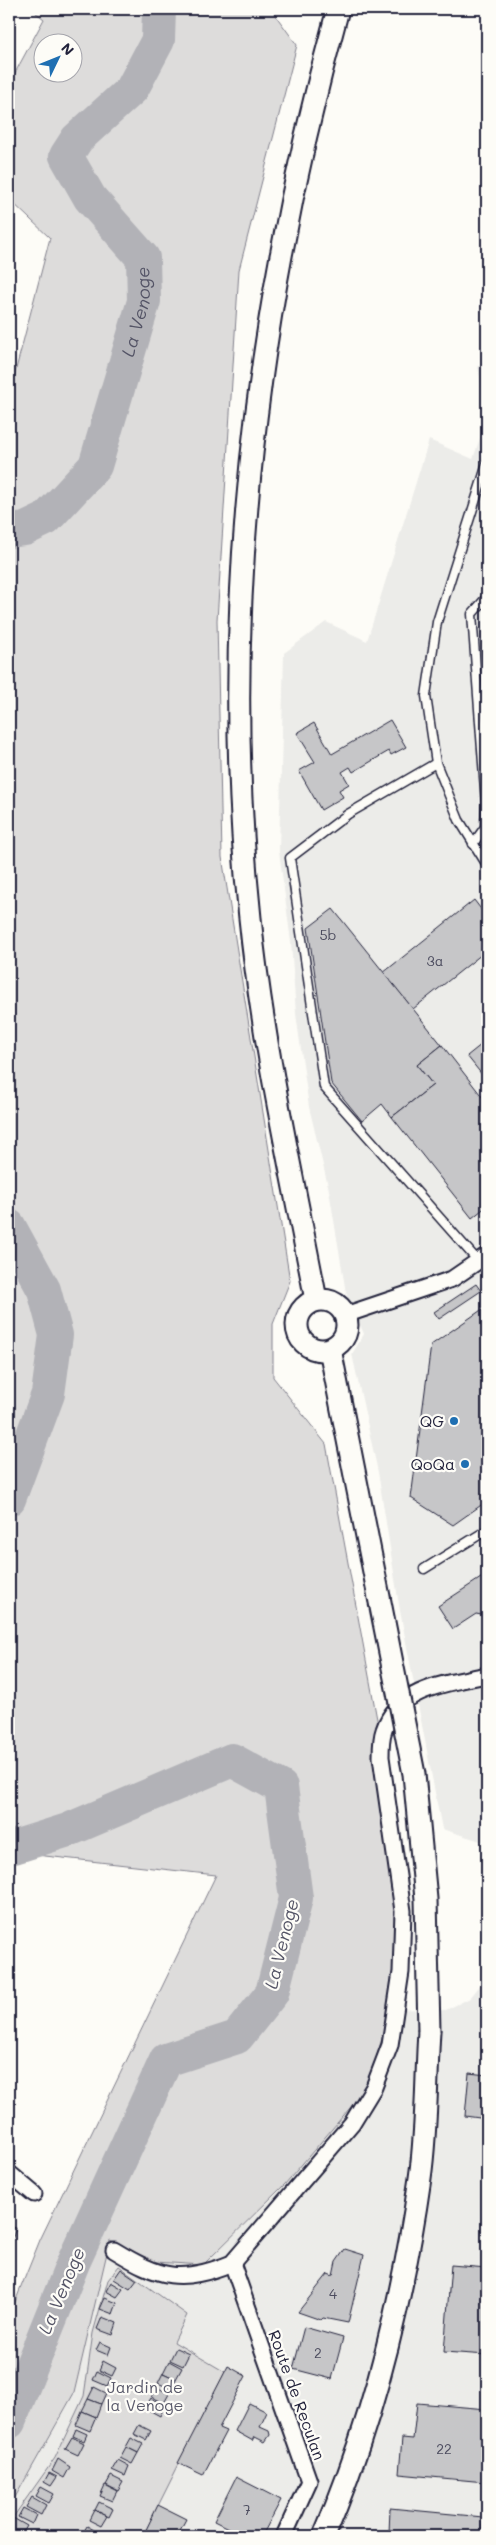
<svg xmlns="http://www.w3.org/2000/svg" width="496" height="2545" font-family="Mali,sans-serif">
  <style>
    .built { fill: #ecece9 }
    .green { fill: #dddcdb; stroke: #807f8b; fill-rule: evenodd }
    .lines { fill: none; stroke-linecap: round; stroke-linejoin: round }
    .river { stroke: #b2b2b7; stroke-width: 34 }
    .building { fill: #c6c6c8; stroke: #22223b }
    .service-casing { stroke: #22223b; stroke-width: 11 }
    .minor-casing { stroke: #22223b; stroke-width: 19 }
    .secondary-casing { stroke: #22223b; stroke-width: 25 }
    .service { stroke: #fdfcf7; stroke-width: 8 }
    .minor { stroke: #fdfcf7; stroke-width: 15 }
    .secondary { stroke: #fdfcf7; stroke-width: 21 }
    .secondary-bridge-casing { stroke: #22223b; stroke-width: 25; stroke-linecap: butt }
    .secondary-bridge { stroke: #fdfcf7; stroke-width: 21 }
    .poi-dot { fill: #1f6fb2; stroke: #fdfcf7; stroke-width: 2 }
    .labels { text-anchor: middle; stroke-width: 4.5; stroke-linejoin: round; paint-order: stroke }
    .number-label { font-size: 14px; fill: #4b4b5e }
    .poi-label { font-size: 16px; fill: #22223b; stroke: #fdfcf7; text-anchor: end }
    .park-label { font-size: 16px; fill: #5a5a6b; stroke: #fdfcf7 }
    .street-label { font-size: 16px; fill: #22223b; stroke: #fdfcf7 }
    .water-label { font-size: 18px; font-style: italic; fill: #545466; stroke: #fdfcf7 }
  </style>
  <rect width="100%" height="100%" fill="#fdfcf7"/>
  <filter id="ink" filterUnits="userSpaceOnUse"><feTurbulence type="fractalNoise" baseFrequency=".02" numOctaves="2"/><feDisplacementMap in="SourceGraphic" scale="10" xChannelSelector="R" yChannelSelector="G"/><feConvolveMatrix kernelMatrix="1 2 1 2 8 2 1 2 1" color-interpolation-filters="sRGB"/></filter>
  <g filter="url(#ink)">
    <g class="built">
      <polygon points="487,359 487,1843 442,1829 400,1611 378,1472 352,1354 364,1334 346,1293 329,1190 309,1107 296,1014 291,942 279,851 284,653 326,622 367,641 429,440 473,459 487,417 478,367"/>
      <polygon points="487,1977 487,2536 9,2536 9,2508 74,2393 110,2239 156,2262 203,2265 285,2184 367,2088 391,2009 446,2010 470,1998"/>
    </g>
    <g class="green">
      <path d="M31 9H271L297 45 239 270 217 620 222 857 290 1281 273 1324V1377L326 1444 404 1865 391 2009 367 2088 285 2184 203 2265 156 2262 110 2240 74 2393 9 2508V2317L40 2240 216 1875 9 1852V396L50 238 9 199V84L44 19ZM42 42H72V72H42Z"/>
      <polygon points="119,2266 187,2315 174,2342 225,2372 143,2536 16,2536 9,2533 9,2523 55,2458 84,2396 93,2333 108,2280"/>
    </g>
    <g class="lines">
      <g class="river">
        <path id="s1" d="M9 531 25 529 46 519 95 466 144 301 143 258 90 198 66 156 77 139 132 89 158 40 159 9"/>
        <polyline points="9,1226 44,1290 56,1335 48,1394 9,1499"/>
        <polyline points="9,1845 14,1847 68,1830 232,1760 281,1787 296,1898 272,1993 237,2037 166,2060 73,2263 9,2422"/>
      </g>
    </g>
    <g class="building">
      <polygon points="390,720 406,747 391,755 389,751 353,772 350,767 342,772 349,784 339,790 343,797 321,810 299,771 315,762 297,733 314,723 332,754"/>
      <polygon points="474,900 487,917 487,950 413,1009 383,973"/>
      <polygon points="333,909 442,1045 417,1065 433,1085 392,1117 382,1104 362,1121 331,1083 308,928"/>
      <polygon points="487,1040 487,1081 467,1056"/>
      <polygon points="442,1045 487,1103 487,1206 472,1218 392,1117 433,1085 417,1065"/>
      <polygon points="476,1284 481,1291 439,1319 434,1312"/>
      <polygon points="487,1306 487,1501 453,1525 411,1498 431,1345"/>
      <polygon points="487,1574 487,1616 476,1614 453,1629 438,1606"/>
      <polygon points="469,2073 487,2075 487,2119 465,2116"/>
      <polygon points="9,2226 16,2228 9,2249"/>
      <polygon points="345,2249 364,2255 348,2323 323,2318 321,2320 298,2312 328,2274 333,2276 336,2262"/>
      <polygon points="451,2265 487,2268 487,2355 444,2352"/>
      <polygon points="121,2269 137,2280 130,2289 114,2279"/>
      <polygon points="111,2282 123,2289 117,2297 106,2291"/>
      <polygon points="105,2298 117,2303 113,2314 100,2309"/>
      <polygon points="102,2317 117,2323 113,2335 97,2329"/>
      <polygon points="304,2327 343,2338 332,2379 293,2369"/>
      <polygon points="100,2342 111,2347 108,2355 96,2350"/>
      <polygon points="176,2348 189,2354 183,2366 170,2360"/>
      <polygon points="103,2361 116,2368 112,2376 99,2370"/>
      <polygon points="169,2361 182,2368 176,2379 163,2373"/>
      <polygon points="228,2366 246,2376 219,2428 226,2431 203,2475 178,2463"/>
      <polygon points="97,2371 111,2378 107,2386 93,2380"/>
      <polygon points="163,2373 176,2379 171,2389 158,2383"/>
      <polygon points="94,2387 106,2393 101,2404 88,2399"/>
      <polygon points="157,2387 169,2394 164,2403 152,2397"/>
      <polygon points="151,2398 165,2406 160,2416 145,2408"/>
      <polygon points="88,2399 101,2404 96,2417 82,2411"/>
      <polygon points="249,2403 267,2412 260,2427 269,2431 270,2435 265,2442 255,2437 253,2441 235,2431"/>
      <polygon points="417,2403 487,2409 485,2482 399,2474 402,2438 413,2439"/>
      <polygon points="82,2411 96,2417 90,2431 76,2425"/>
      <polygon points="139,2425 151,2431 146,2440 134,2434"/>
      <polygon points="76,2429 87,2434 84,2441 73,2436"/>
      <polygon points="72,2437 84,2443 78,2455 65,2449"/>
      <polygon points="131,2438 143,2444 138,2453 126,2447"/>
      <polygon points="126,2447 138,2453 132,2464 120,2458"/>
      <polygon points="58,2459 70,2467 64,2478 52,2471"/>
      <polygon points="118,2460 129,2466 125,2476 112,2470"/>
      <polygon points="49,2473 57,2477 51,2486 44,2482"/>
      <polygon points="111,2476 123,2482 118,2491 106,2485"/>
      <polygon points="236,2477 281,2500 262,2536 244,2536 214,2521"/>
      <polygon points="105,2485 117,2491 112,2501 100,2496"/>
      <polygon points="41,2487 54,2494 49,2503 36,2496"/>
      <polygon points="32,2497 46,2505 41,2515 26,2507"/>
      <polygon points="99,2502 113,2509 109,2517 95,2510"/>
      <polygon points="158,2505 186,2519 177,2536 143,2536"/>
      <polygon points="23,2508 36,2515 32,2524 18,2517"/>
      <polygon points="390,2508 483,2517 481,2536 376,2536 377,2531 389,2533"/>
      <polygon points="94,2510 107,2516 101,2526 89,2520"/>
      <polygon points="13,2518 27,2526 21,2536 9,2530"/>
      <polygon points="87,2526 94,2530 91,2536 83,2533"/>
    </g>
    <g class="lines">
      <defs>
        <g id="service">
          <polyline points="487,464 437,622 426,696 436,763 459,820 487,865"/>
          <polyline points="436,763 348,814 290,858 324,1087 478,1261"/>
          <polyline points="473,844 485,827 486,804 472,614 487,597"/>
          <polyline points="424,1569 487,1530"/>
        </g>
        <g id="minor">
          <polyline points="345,1315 452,1279 487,1255"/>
          <polyline points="9,2173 34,2194"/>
          <path d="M114 2250C160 2278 180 2284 232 2263L352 2123 374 2087 390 2045 401 1972 403 1911 381 1757C381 1748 381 1738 384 1730 398 1687 450 1683 487 1675"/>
          <polyline points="232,2263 309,2481 284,2536"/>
        </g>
        <g id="secondary">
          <circle cx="322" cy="1325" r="25"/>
          <path d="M316 1300C292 1173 263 1046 250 918 218 613 257 303 338 9"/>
          <polyline points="330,1349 379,1597"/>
          <path d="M324 2536C372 2424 403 2298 420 2178 427 2130 426 2079 429 2031"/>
        </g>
      </defs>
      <use href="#service" class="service-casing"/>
      <use href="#minor" class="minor-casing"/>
      <use href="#secondary" class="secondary-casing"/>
      <use href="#service" class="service"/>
      <use href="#minor" class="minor"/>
      <use href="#secondary" class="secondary"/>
      <defs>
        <polyline id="secondary-bridge" points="379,1597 414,1774 426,1899 429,2031"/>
      </defs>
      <use href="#secondary-bridge" class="secondary-bridge-casing"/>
      <use href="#secondary-bridge" class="secondary-bridge"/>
    </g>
  </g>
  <g class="poi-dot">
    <circle cx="454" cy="1421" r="5"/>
    <circle cx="465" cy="1464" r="5"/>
  </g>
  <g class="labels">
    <g class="number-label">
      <text x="328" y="940">5b</text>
      <text x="435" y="966">3a</text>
      <text x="333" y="2299">4</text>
      <text x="318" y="2358">2</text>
      <text x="444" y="2454">22</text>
      <text x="247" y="2515">7</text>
    </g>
    <g class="poi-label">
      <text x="444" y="1427">QG</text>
      <text x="455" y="1470">QoQa</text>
    </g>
    <g class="park-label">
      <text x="145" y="2393">Jardin de<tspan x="145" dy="18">la Venoge</tspan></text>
    </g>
    <g class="street-label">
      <text transform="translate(297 2395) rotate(70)" y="6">Route de Reculan</text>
    </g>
    <g class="water-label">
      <text dy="6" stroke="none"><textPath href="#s1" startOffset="272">La Venoge</textPath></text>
      <text transform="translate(282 1944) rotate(-76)" y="6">La Venoge</text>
      <text transform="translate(62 2291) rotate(-67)" y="6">La Venoge</text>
    </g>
  </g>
  <rect width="496" height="2545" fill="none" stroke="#fdfcf7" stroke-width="30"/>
  <rect x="15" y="15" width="466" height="2515" fill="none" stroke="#22223b" stroke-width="2" filter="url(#ink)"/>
  <g transform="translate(58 58) rotate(47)"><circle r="24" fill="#fdfcf7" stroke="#a5a5ac"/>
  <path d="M0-4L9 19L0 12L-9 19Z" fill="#1f6fb2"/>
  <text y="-8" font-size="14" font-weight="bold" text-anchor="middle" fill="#22223b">N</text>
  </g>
</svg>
